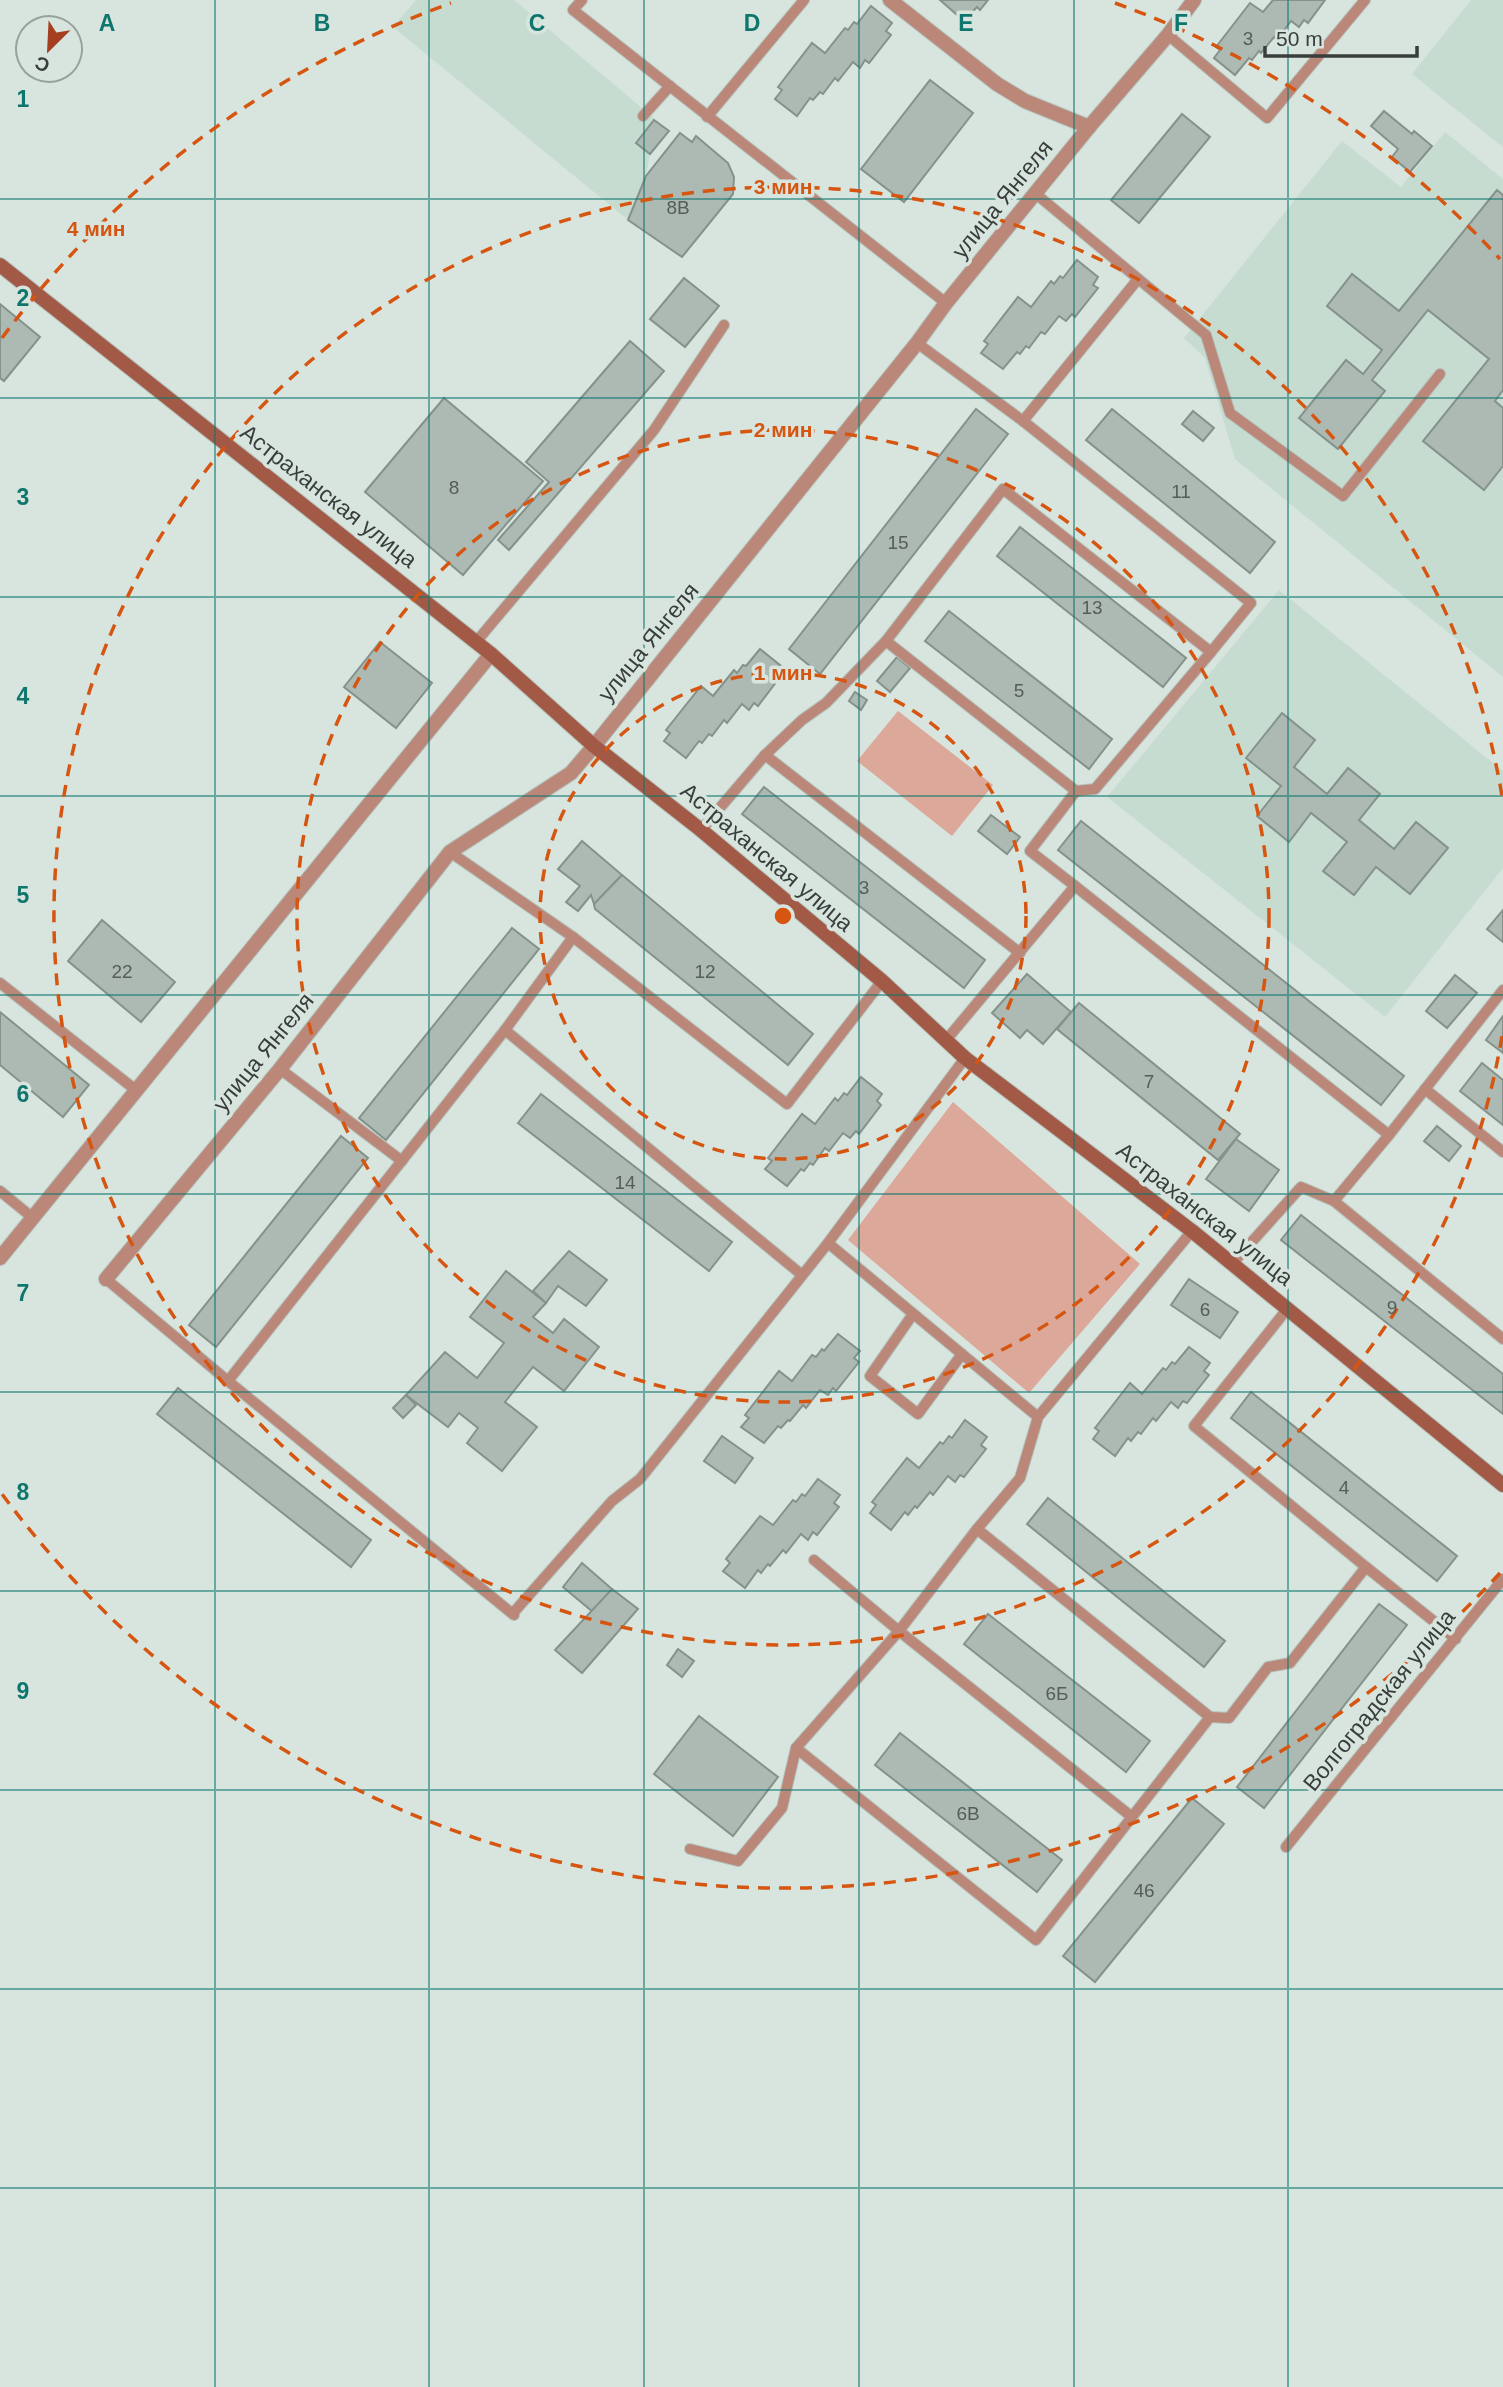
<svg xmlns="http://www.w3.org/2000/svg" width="1503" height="2387" font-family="Helvetica,sans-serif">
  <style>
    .built { fill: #c7dcd1 }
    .green { fill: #dca89a }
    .building { fill: #acbab3; stroke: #85928b; stroke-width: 2 }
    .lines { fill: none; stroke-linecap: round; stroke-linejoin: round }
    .lane-casing { stroke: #b4c0ba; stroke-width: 12 }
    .street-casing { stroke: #b4c0ba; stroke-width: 16 }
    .secondary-casing { stroke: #b4c0ba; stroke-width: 16 }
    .lane { stroke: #ba8779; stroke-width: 10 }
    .street { stroke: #ba8779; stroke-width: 14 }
    .secondary { stroke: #a25a46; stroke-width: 14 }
    .grid { fill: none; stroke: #0f766e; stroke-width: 2; stroke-opacity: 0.55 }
    .ring { fill: none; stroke: #d65611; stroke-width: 3.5; stroke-dasharray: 12 9 }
    .labels { text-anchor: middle; stroke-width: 7; stroke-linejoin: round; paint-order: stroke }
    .number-label { font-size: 19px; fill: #565d5a }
    .street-label { font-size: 23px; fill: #393e3c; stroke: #d7e5de }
    .grid-label { font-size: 23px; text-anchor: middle; font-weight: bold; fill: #0f766e; stroke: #d7e5de; stroke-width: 7; stroke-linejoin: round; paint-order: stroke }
    .centre { fill: #d65611; stroke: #d7e5de; stroke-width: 3.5 }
    .ring-label { font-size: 21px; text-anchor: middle; font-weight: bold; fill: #d65611; stroke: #d7e5de; stroke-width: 7; stroke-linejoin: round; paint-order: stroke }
  </style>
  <rect width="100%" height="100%" fill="#d7e5de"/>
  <g class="built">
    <polygon points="416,0 514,0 669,131 650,154 646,176 628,220 393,27"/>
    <polygon points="1471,0 1503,0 1503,147 1412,74"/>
    <polygon points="1445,132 1503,179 1503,677 1235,459 1205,358 1184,338 1342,141 1401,187"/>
    <polygon points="1279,590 1503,771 1503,868 1385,1017 1107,797"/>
  </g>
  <g class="green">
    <polygon points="898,711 993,785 952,836 857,761"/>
    <polygon points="953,1102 1140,1264 1029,1393 848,1240"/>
  </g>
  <g class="building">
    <polygon points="940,0 988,0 980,10 977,7 964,21"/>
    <polygon points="1273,0 1325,0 1308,23 1304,20 1299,27 1291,21 1277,40 1274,37 1261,53 1259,51 1252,60 1249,58 1235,75 1214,58 1220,50 1216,47 1250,3 1263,12"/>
    <polygon points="871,6 892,23 886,31 891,35 869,63 865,60 860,68 853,62 838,81 835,78 823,94 820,92 813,100 810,98 797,116 775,99 782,90 778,87 812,43 825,53 845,28 848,30 854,22 857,24"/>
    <polygon points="930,80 973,113 904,202 861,169"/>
    <polygon points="1384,111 1412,134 1414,131 1432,146 1410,172 1392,157 1398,149 1371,126"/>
    <polygon points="1182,114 1210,137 1139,223 1111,200"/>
    <polygon points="654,120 669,131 650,154 636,143"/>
    <polygon points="680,133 692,142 696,136 728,163 734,177 733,194 682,257 628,220 646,176"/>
    <polygon points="1497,190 1503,195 1503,390 1495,401 1503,408 1503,466 1484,490 1423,441 1489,359 1428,310 1372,380 1385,391 1338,449 1299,418 1346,360 1363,374 1382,350 1327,306 1352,274 1399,311"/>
    <polygon points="1077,260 1098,277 1093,285 1098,288 1075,317 1072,314 1066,321 1059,316 1045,334 1041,332 1029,348 1026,346 1020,354 1017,352 1003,369 981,353 988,344 984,341 1018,297 1031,307 1051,281 1054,284 1060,276 1063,278"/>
    <polygon points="684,278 719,306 685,347 650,319"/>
    <polygon points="0,304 40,337 4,381 0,378"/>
    <polygon points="630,341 664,371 509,550 498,540 549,482 526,462"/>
    <polygon points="444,398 543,481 463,575 365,492"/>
    <polygon points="976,409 1008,434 820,674 789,649"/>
    <polygon points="1112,409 1275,542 1250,573 1086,440"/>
    <polygon points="1193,411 1214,428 1203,441 1182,424"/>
    <polygon points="1020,527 1186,658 1163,687 997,556"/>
    <polygon points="949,611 1112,739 1089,769 925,641"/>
    <polygon points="380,642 432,683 396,728 344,687"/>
    <polygon points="760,649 781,666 775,673 780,677 758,706 754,703 749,710 742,704 727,723 724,720 712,736 709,734 702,743 699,741 686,758 664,741 670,733 666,730 701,686 713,696 734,670 737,673 743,665 746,666"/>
    <polygon points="897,657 910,668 890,692 877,681"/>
    <polygon points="855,692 867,700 861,710 849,701"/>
    <polygon points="1282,713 1315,740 1294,767 1327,794 1348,768 1380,794 1359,820 1394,849 1416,822 1448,848 1410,894 1376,867 1354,895 1323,871 1347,842 1311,813 1289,842 1257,816 1281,786 1246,758"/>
    <polygon points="764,787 985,960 964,988 742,814"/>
    <polygon points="991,815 1020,837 1007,854 978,831"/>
    <polygon points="1081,821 1404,1076 1381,1105 1058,850"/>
    <polygon points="582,841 622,875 594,904 591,895 578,911 566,902 580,886 558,869"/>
    <polygon points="622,875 813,1034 788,1065 595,909 594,904"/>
    <polygon points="1503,910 1503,942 1487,929"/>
    <polygon points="102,920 175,982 141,1022 68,961"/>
    <polygon points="512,928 539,949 386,1140 359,1118"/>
    <polygon points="1027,974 1071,1012 1043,1044 1027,1030 1020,1038 992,1013"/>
    <polygon points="1455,975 1477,993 1447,1028 1426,1011"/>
    <polygon points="1079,1003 1240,1134 1218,1160 1057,1029"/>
    <polygon points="0,1012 89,1085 63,1117 0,1065"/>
    <polygon points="1503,1016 1503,1053 1486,1040"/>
    <polygon points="1482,1063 1503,1080 1503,1125 1460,1091"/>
    <polygon points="861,1077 882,1094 877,1101 881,1105 859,1134 856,1131 850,1138 843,1133 829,1151 825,1148 813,1165 810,1163 804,1171 801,1169 787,1186 765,1169 772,1161 768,1158 802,1114 815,1124 835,1098 838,1101 844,1093 847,1095"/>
    <polygon points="541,1094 732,1242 709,1271 518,1123"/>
    <polygon points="1437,1126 1461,1146 1449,1161 1424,1141"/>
    <polygon points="341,1136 368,1158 216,1347 189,1325"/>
    <polygon points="1236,1139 1279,1170 1249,1211 1206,1179"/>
    <polygon points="1301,1215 1503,1374 1503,1414 1281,1240"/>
    <polygon points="569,1251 607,1280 586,1306 558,1286 546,1303 533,1291"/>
    <polygon points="506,1271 546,1303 533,1317 553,1333 564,1319 599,1347 564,1391 533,1367 505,1402 537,1427 502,1471 467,1443 478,1428 459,1413 448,1427 406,1395 445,1352 477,1378 504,1343 470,1317"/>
    <polygon points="1189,1279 1238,1312 1220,1338 1171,1305"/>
    <polygon points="838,1334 860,1351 854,1358 859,1362 836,1391 833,1388 828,1395 820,1390 806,1408 803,1405 790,1421 788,1420 781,1428 778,1426 764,1443 741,1427 749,1418 745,1415 779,1371 792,1381 812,1355 816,1357 822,1349 824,1351"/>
    <polygon points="1189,1347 1210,1363 1204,1371 1209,1375 1187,1403 1183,1401 1178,1408 1171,1402 1156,1421 1153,1418 1141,1434 1138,1432 1131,1441 1128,1438 1115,1456 1093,1439 1099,1431 1095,1428 1130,1383 1142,1394 1163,1368 1166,1370 1172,1362 1175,1364"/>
    <polygon points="178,1388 371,1540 351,1567 157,1414"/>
    <polygon points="1251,1392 1457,1556 1437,1581 1231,1418"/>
    <polygon points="406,1395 416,1405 403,1418 393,1408"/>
    <polygon points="965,1420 987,1437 981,1445 986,1449 964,1477 960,1475 955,1482 948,1476 933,1495 930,1492 917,1508 915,1506 908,1515 905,1512 891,1530 870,1513 876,1505 872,1502 907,1458 919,1468 940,1442 943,1444 949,1436 952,1438"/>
    <polygon points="722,1436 753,1458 735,1483 704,1461"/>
    <polygon points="818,1479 840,1495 834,1503 839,1507 817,1535 813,1532 808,1540 801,1534 786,1553 783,1550 770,1566 768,1564 761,1573 758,1570 745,1588 723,1571 730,1563 726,1559 760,1516 773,1525 793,1500 796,1502 802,1494 805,1496"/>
    <polygon points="1048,1498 1225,1641 1204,1667 1027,1524"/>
    <polygon points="582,1563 612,1589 593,1612 563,1587"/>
    <polygon points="612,1589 638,1609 582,1673 555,1650"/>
    <polygon points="1379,1604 1407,1625 1264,1808 1237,1787"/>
    <polygon points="988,1614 1150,1741 1126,1772 964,1644"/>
    <polygon points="678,1649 694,1661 682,1677 667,1665"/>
    <polygon points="699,1716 778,1777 733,1836 654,1774"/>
    <polygon points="900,1733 1062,1860 1037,1892 875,1765"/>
    <polygon points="1192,1798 1224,1824 1095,1982 1063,1956"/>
  </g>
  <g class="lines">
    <defs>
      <g id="lane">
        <polyline points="582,0 573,10 946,303"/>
        <polyline points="1168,35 1267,118 1365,0"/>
        <polyline points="643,116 670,86"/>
        <polyline points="707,117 804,0"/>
        <polyline points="1036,194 1206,335 1230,413 1343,496 1440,374"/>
        <polyline points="917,343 1023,421 1138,279"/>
        <polyline points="476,642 654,430 724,325"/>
        <polyline points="765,755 802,720 826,703 886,641"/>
        <polyline points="1076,791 1095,789 1211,652"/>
        <polyline points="701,830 765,755 1020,953"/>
        <polyline points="450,852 573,937 787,1104 882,981"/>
        <polyline points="1075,886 1389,1135 1334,1201 1301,1187 1232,1264"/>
        <polyline points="0,983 137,1091"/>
        <polyline points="505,1030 802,1275"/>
        <polyline points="947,1039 1075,886 1030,851 1076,791 886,641 1003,489 1211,652 1251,603 1023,421"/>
        <polyline points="280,1069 402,1161"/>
        <polyline points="1425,1089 1503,1152"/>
        <polyline points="1389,1135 1503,990"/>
        <polyline points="0,1191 33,1218"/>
        <polyline points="1334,1201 1503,1339"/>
        <polyline points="1192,1231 1038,1417 1020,1478 977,1529 899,1631 796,1748 1036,1940 1210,1717 1229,1718 1268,1667 1290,1663 1366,1567 1456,1639"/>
        <polyline points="828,1243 1038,1417"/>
        <polyline points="106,1279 228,1381 505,1030 573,937"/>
        <polyline points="1288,1308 1194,1426 1366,1567"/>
        <polyline points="913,1314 870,1376 918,1414 962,1354"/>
        <polyline points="228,1381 514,1615"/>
        <polyline points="977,1529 1210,1717"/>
        <polyline points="814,1560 899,1631 1132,1817"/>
        <polyline points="514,1612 612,1501 640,1479 828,1243 965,1058"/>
        <polyline points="1286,1847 1503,1579"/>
        <polyline points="690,1849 738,1861 782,1808 796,1748"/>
      </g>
      <g id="street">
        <polyline points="890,0 997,84 1025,101 1089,127"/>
        <polyline points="0,1258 491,654"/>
        <polyline points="106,1279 280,1069 450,852 571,773 594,746 917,343 946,303 1089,127 1168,35 1194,0"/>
      </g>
      <polyline id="secondary" points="0,265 491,654 594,746 701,830 882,981 965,1058 1192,1231 1503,1485"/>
    </defs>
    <use href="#lane" class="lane-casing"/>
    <use href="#street" class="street-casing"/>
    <use href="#secondary" class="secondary-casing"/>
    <use href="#lane" class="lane"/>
    <use href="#street" class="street"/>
    <use href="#secondary" class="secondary"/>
  </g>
  <path class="grid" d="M215 0V2387M429 0V2387M644 0V2387M859 0V2387M1074 0V2387M1288 0V2387M0 199H1503M0 398H1503M0 597H1503M0 796H1503M0 995H1503M0 1194H1503M0 1392H1503M0 1591H1503M0 1790H1503M0 1989H1503M0 2188H1503"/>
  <g class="ring">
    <circle cx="783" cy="916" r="243"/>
    <circle cx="783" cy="916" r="486"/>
    <path d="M1502 1036A729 729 0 1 1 1502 796"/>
    <path d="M1500 1573A972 972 0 0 1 2 1494M2 338A972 972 0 0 1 451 3M1115 3A972 972 0 0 1 1500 259"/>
  </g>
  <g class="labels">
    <g class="number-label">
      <text x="1248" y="45">3</text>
      <text x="678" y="214">8В</text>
      <text x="454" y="494">8</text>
      <text x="1181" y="498">11</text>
      <text x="898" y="549">15</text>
      <text x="1092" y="614">13</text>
      <text x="1019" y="697">5</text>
      <text x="864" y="894">3</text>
      <text x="122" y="978">22</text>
      <text x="705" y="978">12</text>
      <text x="1149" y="1088">7</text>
      <text x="625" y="1189">14</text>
      <text x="1392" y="1314">9</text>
      <text x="1205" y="1316">6</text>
      <text x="1344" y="1494">4</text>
      <text x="1057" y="1700">6Б</text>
      <text x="968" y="1820">6В</text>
      <text x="1144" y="1897">46</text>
    </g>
    <g class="street-label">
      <text transform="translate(1002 199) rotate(-51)" y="8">улица Янгеля</text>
      <text transform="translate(329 496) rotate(38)" y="8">Астраханская улица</text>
      <text transform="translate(648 642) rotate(-51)" y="8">улица Янгеля</text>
      <text transform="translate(767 857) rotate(40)" y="8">Астраханская улица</text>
      <text transform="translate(263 1052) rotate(-51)" y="8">улица Янгеля</text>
      <text transform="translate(1205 1214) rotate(38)" y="8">Астраханская улица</text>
      <text transform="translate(1379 1700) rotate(-51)" y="8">Волгоградская улица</text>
    </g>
  </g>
  <g class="grid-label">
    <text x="107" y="31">A</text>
    <text x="322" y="31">B</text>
    <text x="537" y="31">C</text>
    <text x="752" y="31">D</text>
    <text x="966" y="31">E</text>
    <text x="1181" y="31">F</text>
    <text x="23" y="107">1</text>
    <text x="23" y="306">2</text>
    <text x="23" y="505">3</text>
    <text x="23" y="704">4</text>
    <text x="23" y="903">5</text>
    <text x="23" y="1102">6</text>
    <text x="23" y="1301">7</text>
    <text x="23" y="1500">8</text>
    <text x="23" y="1699">9</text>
  </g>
  <circle cx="783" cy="916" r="10" class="centre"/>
  <g class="ring-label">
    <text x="783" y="194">3 мин</text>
    <text x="96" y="236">4 мин</text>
    <text x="783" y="437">2 мин</text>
    <text x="783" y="680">1 мин</text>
  </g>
  <g transform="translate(49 49) rotate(204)"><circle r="33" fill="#d7e5de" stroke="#98a29d" stroke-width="2"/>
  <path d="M0-5L12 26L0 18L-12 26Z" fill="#a63e20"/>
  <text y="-10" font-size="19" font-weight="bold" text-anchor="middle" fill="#393e3c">С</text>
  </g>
  <path d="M1265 46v10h152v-10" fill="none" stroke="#393e3c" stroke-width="3.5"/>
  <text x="1276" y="46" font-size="21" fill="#393e3c" stroke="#d7e5de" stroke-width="5" paint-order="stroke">50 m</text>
</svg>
